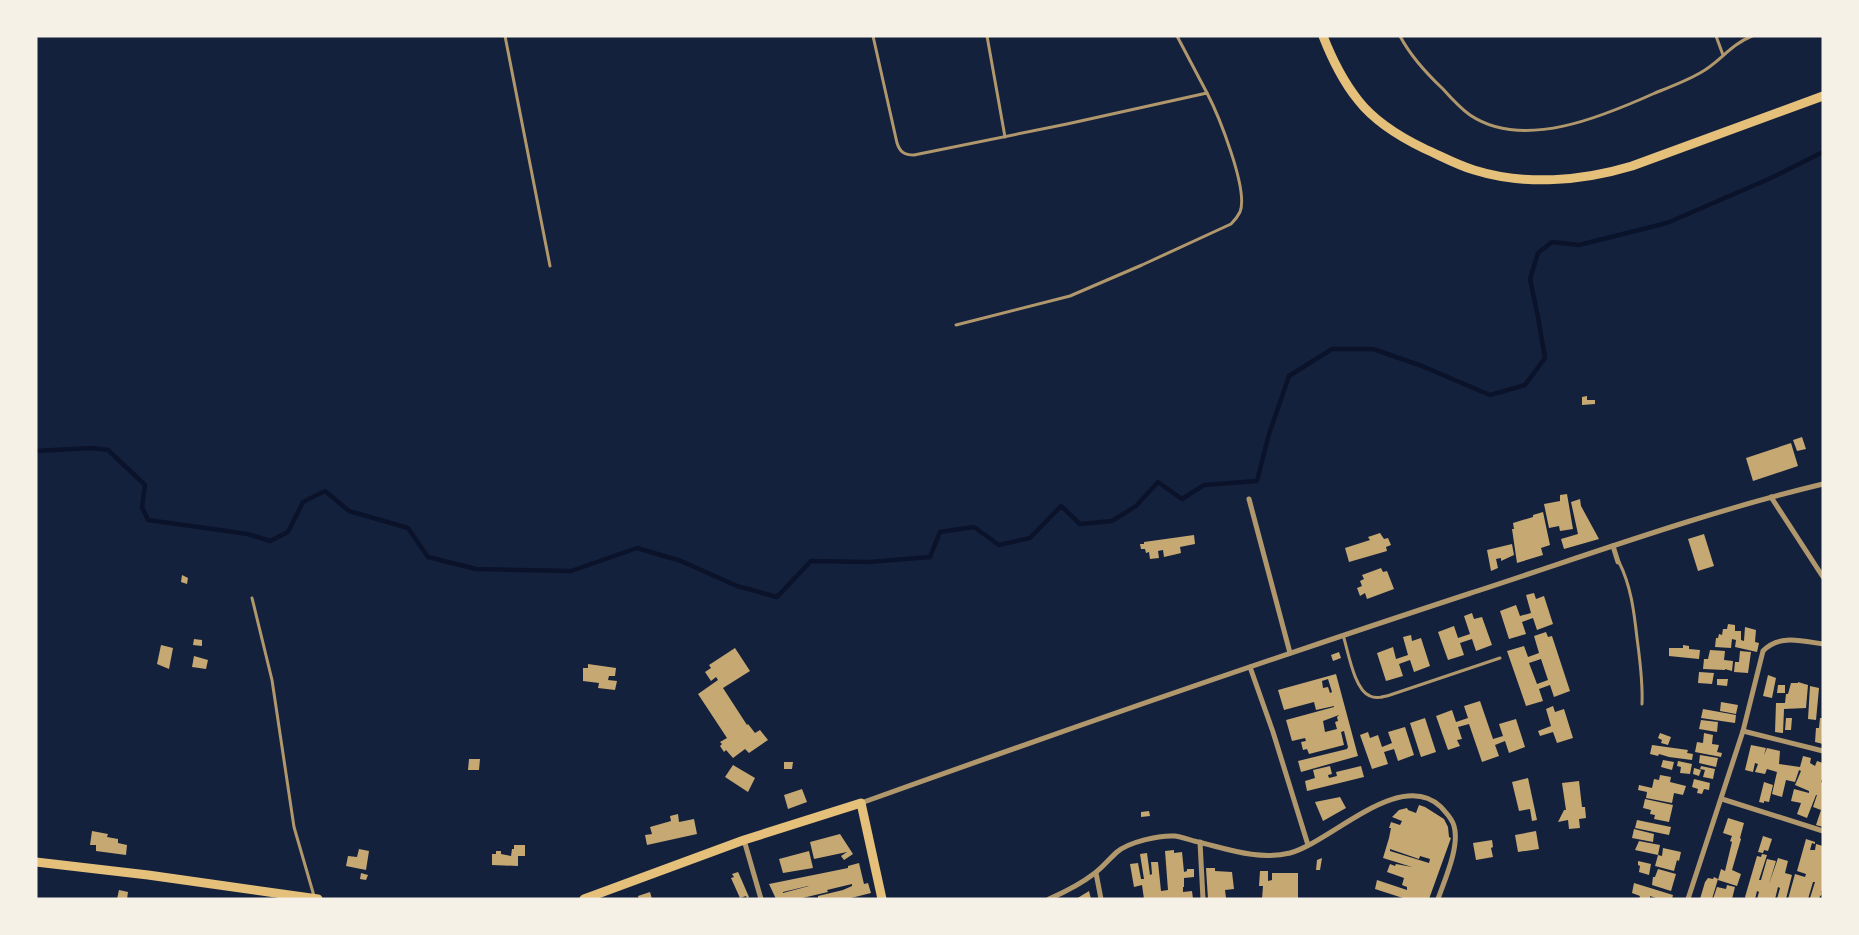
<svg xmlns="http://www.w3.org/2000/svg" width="1859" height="935" font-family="Raleway,sans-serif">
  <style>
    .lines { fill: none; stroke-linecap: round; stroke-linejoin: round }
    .stream { stroke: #0b132b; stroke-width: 4.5 }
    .building { fill: #c6a872; fill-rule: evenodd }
    .service { stroke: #b1986c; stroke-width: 3 }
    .minor { stroke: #b1986c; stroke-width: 5 }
    .secondary { stroke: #e5c07b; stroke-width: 9 }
  </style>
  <rect width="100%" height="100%" fill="#14213d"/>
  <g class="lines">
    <polyline class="stream" points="36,451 91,448 108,450 145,485 142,507 148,520 248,534 270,541 288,532 303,502 325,491 349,511 408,528 428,557 476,569 571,571 637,548 681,561 737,586 777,597 811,561 869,562 930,557 940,532 974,527 999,545 1030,538 1061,506 1080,524 1112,521 1136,506 1158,482 1182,499 1204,485 1257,481 1269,434 1289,376 1332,349 1373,349 1422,366 1490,395 1525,385 1545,358 1538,317 1530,279 1538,253 1552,242 1579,245 1667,223 1771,178 1823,152"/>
  </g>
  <g class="building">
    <polygon points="1587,396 1587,400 1595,400 1595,404 1582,405 1582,397"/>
    <polygon points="1802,437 1806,449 1797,451 1793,440"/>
    <polygon points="1791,443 1798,466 1753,481 1746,458"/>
    <polygon points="1567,494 1573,529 1560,531 1559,526 1549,528 1544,504 1560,501 1560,495"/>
    <polygon points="1580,499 1581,506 1599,539 1564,549 1561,539 1578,534 1571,502"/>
    <polygon points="1543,512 1550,545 1541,548 1543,555 1517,563 1512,529 1514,529 1513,523 1533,517 1533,515"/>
    <polygon points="1380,533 1384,539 1388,538 1391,545 1386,547 1387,551 1349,562 1345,548 1370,540 1368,537"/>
    <polygon points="1704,534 1714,566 1698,571 1688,539"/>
    <polygon points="1194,535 1195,544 1180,547 1181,553 1177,554 1164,557 1163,550 1158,551 1159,558 1150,559 1149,552 1146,553 1145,549 1141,549 1140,544 1144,544 1144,542"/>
    <polygon points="1512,544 1514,555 1501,561 1501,558 1496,559 1498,568 1491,571 1487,550"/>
    <polygon points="1381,568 1383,572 1387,571 1394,589 1367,599 1365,593 1360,596 1357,588 1362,586 1360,581 1364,579 1362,575"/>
    <polygon points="182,575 188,578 187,584 181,582"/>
    <polygon points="1534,593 1536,599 1544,596 1553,624 1537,630 1533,618 1522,622 1526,634 1509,639 1500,611 1516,605 1520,616 1531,613 1526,595"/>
    <polygon points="1472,613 1474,619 1482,617 1492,645 1476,651 1472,639 1460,643 1464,655 1448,660 1438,632 1454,626 1458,638 1470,634 1464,616"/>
    <polygon points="1728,624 1735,625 1735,631 1741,631 1741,640 1744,641 1745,627 1756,630 1755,642 1759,643 1757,652 1735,647 1736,640 1732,639 1731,648 1715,647 1716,638 1718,638 1719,634 1722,635 1723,629 1727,629"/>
    <path d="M1546 632 1548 637 1552 636 1570 691 1554 697 1550 685 1539 689 1543 701 1526 706 1507 651 1524 646 1528 657 1539 653 1534 636ZM1541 659 1548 680 1537 684 1529 663Z"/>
    <polygon points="1411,635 1412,641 1421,638 1430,666 1414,672 1410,660 1399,664 1403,676 1386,681 1377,653 1393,647 1396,659 1408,655 1403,637"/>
    <polygon points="194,639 202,640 202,646 193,645"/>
    <polygon points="161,645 173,648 169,669 157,664"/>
    <polygon points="1683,645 1689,646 1689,649 1700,650 1699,659 1669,656 1669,648 1683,648"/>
    <polygon points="735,648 750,671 723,688 747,725 748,724 755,733 760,730 768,740 749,753 745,749 733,758 726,750 724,752 720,746 722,744 720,742 727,738 698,694 718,680 716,677 711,681 705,672 711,668 709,665"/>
    <polygon points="1710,650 1725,651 1724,660 1733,661 1732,671 1725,669 1725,670 1703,669 1704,659 1708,659"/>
    <polygon points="1740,651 1751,652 1748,673 1734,672 1735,662 1739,662"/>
    <polygon points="1339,652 1341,658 1333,661 1331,655"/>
    <polygon points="194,656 208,660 206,669 192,667"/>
    <polygon points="588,664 616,668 615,676 609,676 608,680 617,681 615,690 598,688 599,683 583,681 583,668 588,668"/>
    <polygon points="1699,672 1714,673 1712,684 1698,683"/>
    <path d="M1336 674 1358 756 1301 772 1298 761 1347 749 1348 747 1344 731 1341 732 1344 745 1309 754 1307 749 1303 750 1301 742 1306 741 1305 738 1292 741 1286 720 1334 707V706L1316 710 1314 702 1284 710 1278 690ZM1328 679 1332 692 1330 693 1328 687 1323 688 1322 681ZM1339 715 1337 717 1338 721 1335 722 1337 729 1325 732 1323 721Z"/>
    <polygon points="1768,675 1776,678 1772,698 1763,696"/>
    <polygon points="1717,679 1728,679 1727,686 1717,685"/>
    <polygon points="1798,682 1808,685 1806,708 1784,709 1783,733 1775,732 1776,703 1785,703 1786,694 1788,694 1791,683 1798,683"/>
    <polygon points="1778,685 1785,685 1785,693 1777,693"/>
    <polygon points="1810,686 1819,688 1816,720 1808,719"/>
    <polygon points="1480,701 1493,739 1503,736 1499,724 1516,719 1525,747 1509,753 1505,741 1495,745 1499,756 1482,762 1469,724 1458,727 1462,739 1457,740 1460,746 1448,750 1436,716 1452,710 1456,722 1468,718 1464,706"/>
    <polygon points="1721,702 1738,705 1736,714 1720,711"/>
    <polygon points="1553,706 1555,712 1564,709 1573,738 1557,743 1553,732 1540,736 1538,731 1551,726 1546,709"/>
    <polygon points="1703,709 1736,715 1735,723 1701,718"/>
    <polygon points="1425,718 1436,752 1421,757 1410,723"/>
    <polygon points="1786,718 1792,718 1791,730 1785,730"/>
    <polygon points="1820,718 1823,718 1823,744 1815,742 1816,728 1819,728"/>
    <polygon points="1701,720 1718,722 1717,732 1699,729"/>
    <polygon points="1405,727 1414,755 1398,761 1394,749 1384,752 1388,764 1372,769 1360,735 1368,732 1370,738 1378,735 1382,747 1392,743 1388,732"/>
    <polygon points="1660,733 1671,737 1668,745 1661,743 1662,740 1658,738"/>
    <polygon points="1704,733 1713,735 1712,744 1719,745 1717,752 1722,753 1721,757 1695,752 1697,742 1703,743"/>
    <polygon points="1652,745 1688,750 1687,753 1693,754 1692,760 1669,757 1659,754 1658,756 1650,754"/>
    <polygon points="1751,745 1766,748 1764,755 1767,748 1780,751 1779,764 1800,767 1803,756 1811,758 1810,763 1815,766 1817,761 1823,763 1823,776 1821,782 1823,783 1823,827 1816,825 1821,810 1813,807 1817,795 1816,795 1807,818 1797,814 1801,803 1791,801 1794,789 1809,793 1809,791 1795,785 1801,771 1799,770 1795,782 1786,780 1782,797 1772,794 1777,772 1767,769 1765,774 1755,772 1758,764 1755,763 1753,772 1745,770"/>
    <polygon points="1700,755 1718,758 1716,767 1699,763"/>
    <polygon points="469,759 480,759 479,770 468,770"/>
    <polygon points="1663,760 1674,762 1672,770 1661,767"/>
    <polygon points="1678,761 1692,764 1690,774 1680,773 1681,767 1677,766"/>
    <polygon points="784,762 793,762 792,769 784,769"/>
    <polygon points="733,765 755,778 748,792 725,777"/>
    <polygon points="1330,766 1332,774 1328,775 1329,778 1337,776 1336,772 1361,766 1364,777 1307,791 1305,781 1315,778 1313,770"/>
    <polygon points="1701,766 1715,769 1713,779 1703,777 1705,770 1700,769"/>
    <polygon points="1694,768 1701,770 1699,776 1693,774"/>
    <polygon points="1660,775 1671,777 1670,782 1686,786 1683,795 1674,793 1672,803 1646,798 1647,792 1638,790 1639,785 1652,788 1654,779 1659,780"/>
    <polygon points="1528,778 1537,820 1532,821 1530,809 1519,811 1512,782"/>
    <polygon points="1694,779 1710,783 1709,790 1704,789 1702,794 1697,793 1698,789 1692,787"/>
    <polygon points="1579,781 1582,807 1585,807 1586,818 1579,819 1580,828 1569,829 1568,820 1558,822 1564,810 1566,810 1562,783"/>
    <polygon points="1764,782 1773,785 1769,802 1764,801 1764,803 1759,802"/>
    <polygon points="802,789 807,802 788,809 784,795"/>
    <polygon points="1340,797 1346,808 1323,821 1315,802"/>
    <polygon points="1645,799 1673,805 1669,822 1654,819 1655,815 1650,814 1651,810 1643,808"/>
    <path d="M1419 805 1425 807 1444 819 1448 827 1449 837 1451 838 1429 899H1406L1375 889 1377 880 1407 890V887L1402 885 1404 878 1387 872 1390 864 1395 866 1396 864 1412 867 1383 858 1389 838 1419 849 1389 838 1391 828H1389L1391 822 1400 825 1402 821 1392 817 1399 810 1407 808 1408 810 1416 813ZM1390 849 1419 859 1420 856 1430 859 1429 863 1390 851Z"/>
    <polygon points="1149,811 1150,816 1141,817 1141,812"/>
    <polygon points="678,814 679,822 694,819 697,834 647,845 645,835 652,834 650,827 671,821 670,816"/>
    <polygon points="1728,818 1744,823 1740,838 1741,839 1732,870 1741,874 1737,886 1718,880 1721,869 1725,871 1732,842 1730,841 1732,836 1723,833"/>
    <polygon points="1637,820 1671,827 1669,835 1635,828"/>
    <polygon points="1634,829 1654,834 1653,842 1632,838"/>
    <polygon points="92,831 108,834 107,837 118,839 118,843 127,845 126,855 96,851 96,845 90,845"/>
    <polygon points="1536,831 1539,849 1518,852 1515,835"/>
    <polygon points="840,834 853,854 844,860 841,856 847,852 814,859 810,842"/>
    <polygon points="1763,836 1772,839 1768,851 1764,850 1763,853 1758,852"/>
    <polygon points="1806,839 1815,842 1815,844 1812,843 1810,850 1815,850 1816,844 1823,846 1823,892 1821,891 1822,894 1818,899 1810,898 1815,882 1813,882 1808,899 1788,899 1795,874 1805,877 1806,874 1797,871"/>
    <polygon points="1492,840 1493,847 1491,848 1493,857 1476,860 1473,843"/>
    <polygon points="1639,841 1660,845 1658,855 1635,850"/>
    <polygon points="514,845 525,845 525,856 518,856 518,866 492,865 492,854 496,854 496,851 501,851 501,854 511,856 512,849 514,849"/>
    <polygon points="1663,848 1681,852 1679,861 1677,860 1674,871 1655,866 1658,855 1662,856"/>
    <polygon points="359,849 369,851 366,870 346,866 348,856 357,857"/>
    <polygon points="1174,850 1174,853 1182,852 1184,872 1187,871 1187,869 1194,869 1194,877 1184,878 1184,887 1183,887 1183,892 1192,891 1193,899 1144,899 1142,885 1134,887 1130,864 1138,863 1141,879 1144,879 1140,854 1147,853 1150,875 1152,874 1151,862 1158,862 1161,891 1168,890 1165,851"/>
    <polygon points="809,851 813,868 783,873 779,859"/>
    <polygon points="1762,854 1767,855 1759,880 1761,880 1767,859 1776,861 1769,884 1778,858 1788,861 1785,873 1792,875 1786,899 1777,899 1780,888 1778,887 1775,899 1757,899 1759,892 1757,891 1755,899 1747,899 1745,897 1757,856 1761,857"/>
    <polygon points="1322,858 1320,870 1316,870 1317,860"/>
    <polygon points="1638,861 1651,864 1649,875 1639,872 1640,866 1638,865"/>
    <path d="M859 863 864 884 868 883 871 893 847 899H818V896L843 890 852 886V884L827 890 828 892 798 899H776L769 884 848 868V866ZM809 886 783 893V892L808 886Z"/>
    <polygon points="1206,868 1215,868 1215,871 1232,872 1234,889 1225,890 1226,898 1208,899"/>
    <polygon points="1658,869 1676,874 1671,891 1652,885 1653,877 1655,877"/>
    <polygon points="1260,871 1268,871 1268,881 1272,880 1272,873 1298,873 1298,899 1262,899 1263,886 1259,886"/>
    <polygon points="738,872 739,874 749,897 747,898 746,896 740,898 731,878 734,877 732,874"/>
    <polygon points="361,873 368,875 366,880 360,879"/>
    <polygon points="1714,877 1718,879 1712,899 1700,899 1705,882 1708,878 1713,879"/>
    <polygon points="1634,883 1673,895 1672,899 1659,899 1650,896 1650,899 1639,899 1640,896 1632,893"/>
    <polygon points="1727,885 1735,887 1732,899 1713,899 1717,887 1726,889"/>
    <polygon points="119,890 128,892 127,899 117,899"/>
    <polygon points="1089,891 1091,899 1076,899"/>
    <polygon points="650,892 652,899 639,899 638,896"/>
  </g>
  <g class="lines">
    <g class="service">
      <polyline points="505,36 550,266"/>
      <path d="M873 36 897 143C900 152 904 155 914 155L1067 124 1207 93C1218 114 1249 190 1240 212 1238 216 1234 221 1231 224L1142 265 1070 296 956 325"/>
      <polyline points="987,36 1005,137"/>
      <polyline points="1177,36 1207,93"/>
      <path d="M1400 36C1411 57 1426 73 1443 89 1451 98 1460 108 1470 115 1523 151 1604 116 1655 93 1670 87 1686 81 1700 73 1720 62 1730 45 1752 36"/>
      <polyline points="1716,36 1723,55"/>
      <path d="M1619 562C1631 586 1634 611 1637 638 1640 661 1643 681 1642 704"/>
      <polyline points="252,598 272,680 294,827 314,896"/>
      <path d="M1343 635C1348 650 1354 690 1370 696 1376 699 1383 697 1390 695L1500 658"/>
    </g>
    <g class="minor">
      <polyline points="1771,497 1823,577"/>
      <polyline points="1249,499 1290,653"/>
      <polyline points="1613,546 1618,562"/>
      <polyline points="1250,667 1273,732 1308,845"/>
      <polyline points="1743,731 1823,751"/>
      <polyline points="1722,799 1823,831"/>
      <path d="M861 803C1062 731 1264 661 1468 594 1585 556 1702 513 1823 484"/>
      <polyline points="744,840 761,899"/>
      <polyline points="1200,842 1203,899"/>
      <polyline points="1096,873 1101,899"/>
      <path d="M1049 899C1065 892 1082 883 1095 873 1103 867 1110 858 1117 852 1129 842 1159 835 1175 836 1181 837 1188 839 1194 841 1225 848 1257 861 1290 853 1331 842 1400 768 1441 807 1446 813 1452 818 1454 826 1460 846 1445 879 1438 899"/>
      <path d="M1688 899 1743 731 1763 651C1779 634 1802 641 1823 644"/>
    </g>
    <g class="secondary">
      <path d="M1323 36C1332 59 1342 80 1358 100 1375 122 1400 137 1425 149 1441 156 1457 165 1474 170 1525 186 1582 181 1632 166L1823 96"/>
      <polyline points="36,862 148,875 318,899"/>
      <polyline points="584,899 744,840 861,803 882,899"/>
    </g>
  </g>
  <rect width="1859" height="935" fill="none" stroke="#f6f1e7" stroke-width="75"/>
</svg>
